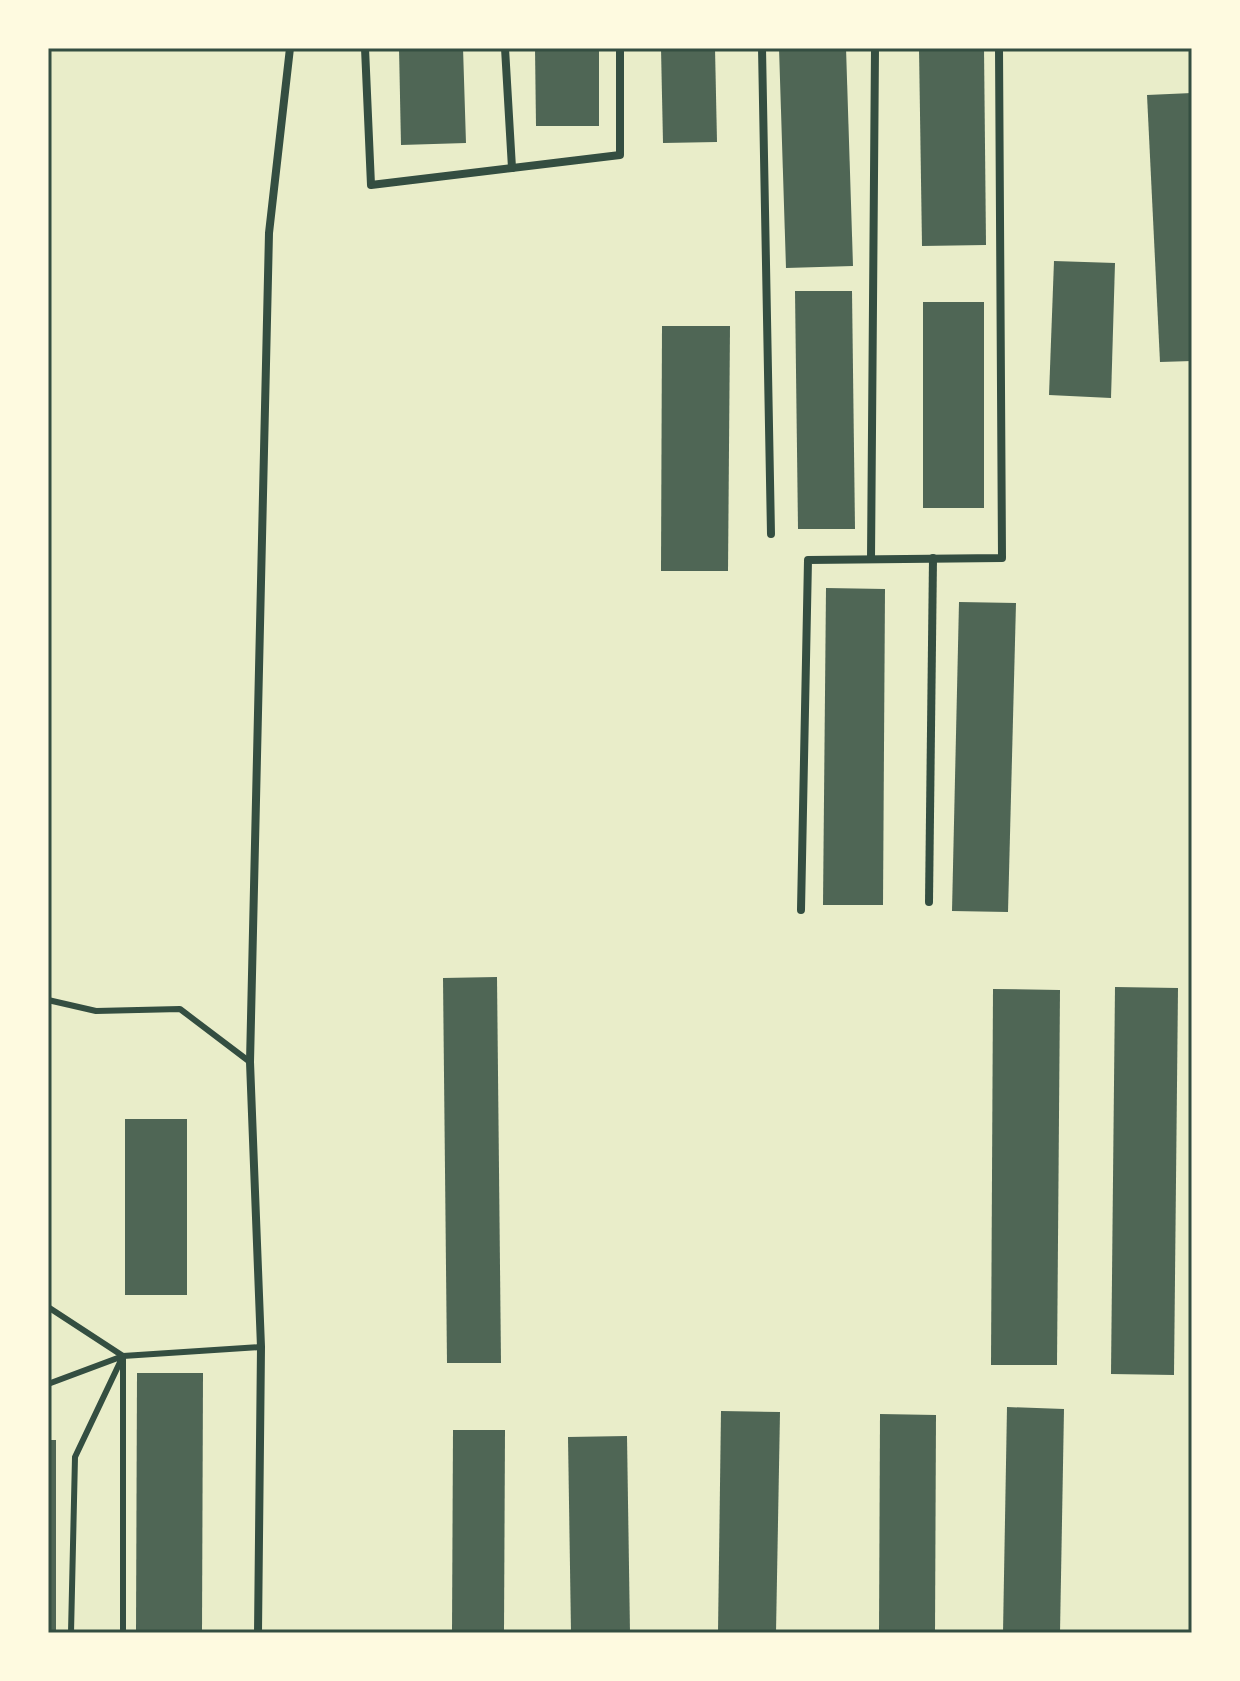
<svg xmlns="http://www.w3.org/2000/svg" width="1240" height="1681" font-family="Montserrat,sans-serif">
  <style>
    .building { fill: #4f6655 }
    .lines { fill: none; stroke-linecap: round; stroke-linejoin: round }
    .service { stroke: #344e41; stroke-width: 6 }
    .minor { stroke: #344e41; stroke-width: 8 }
    .neatline { fill: none; stroke: #344e41; stroke-width: 3 }
  </style>
  <rect width="100%" height="100%" fill="#e9edc9"/>
  <g class="building">
    <polygon points="399,48 463,48 466,143 401,145"/>
    <polygon points="535,48 599,48 599,126 536,126"/>
    <polygon points="661,48 715,48 717,142 663,143"/>
    <polygon points="779,48 846,48 853,266 786,268"/>
    <polygon points="919,48 984,48 986,245 922,246"/>
    <polygon points="1192,93 1192,361 1160,362 1147,95"/>
    <polygon points="1054,261 1115,263 1111,398 1049,395"/>
    <polygon points="795,291 852,291 855,529 798,529"/>
    <rect x="923" y="302" width="61" height="206"/>
    <polygon points="662,326 730,326 728,571 661,571"/>
    <polygon points="826,588 885,589 883,905 823,905"/>
    <polygon points="959,602 1016,603 1008,912 952,911"/>
    <polygon points="497,977 501,1363 447,1363 443,978"/>
    <polygon points="1115,987 1178,988 1174,1375 1111,1374"/>
    <polygon points="993,989 1060,990 1057,1365 991,1365"/>
    <rect x="125" y="1119" width="62" height="176"/>
    <polygon points="137,1373 203,1373 202,1633 136,1633"/>
    <polygon points="1007,1407 1064,1409 1060,1633 1003,1633"/>
    <polygon points="721,1411 780,1412 776,1633 718,1633"/>
    <polygon points="880,1414 936,1415 935,1633 879,1633"/>
    <polygon points="453,1430 505,1430 504,1633 452,1633"/>
    <polygon points="627,1436 630,1633 571,1633 568,1437"/>
    <rect x="48" y="1440" width="8" height="193"/>
  </g>
  <g class="lines">
    <g class="service">
      <polyline points="48,1000 96,1011 180,1009 250,1062"/>
      <polyline points="48,1307 123,1356 261,1347"/>
      <polyline points="123,1359 123,1633"/>
      <polyline points="48,1384 123,1356 75,1457 71,1633"/>
    </g>
    <g class="minor">
      <polyline points="365,48 371,185 620,155 620,48"/>
      <polyline points="505,48 512,168"/>
      <polyline points="762,48 771,534"/>
      <polyline points="871,559 875,48"/>
      <polyline points="929,902 933,558"/>
      <polyline points="801,910 808,560 1002,558 999,48"/>
      <polyline points="258,1633 261,1347 250,1062 269,233 290,48"/>
    </g>
  </g>
  <rect width="1240" height="1681" fill="none" stroke="#fefae0" stroke-width="100"/>
  <rect x="50" y="50" width="1140" height="1581" class="neatline"/>
</svg>
